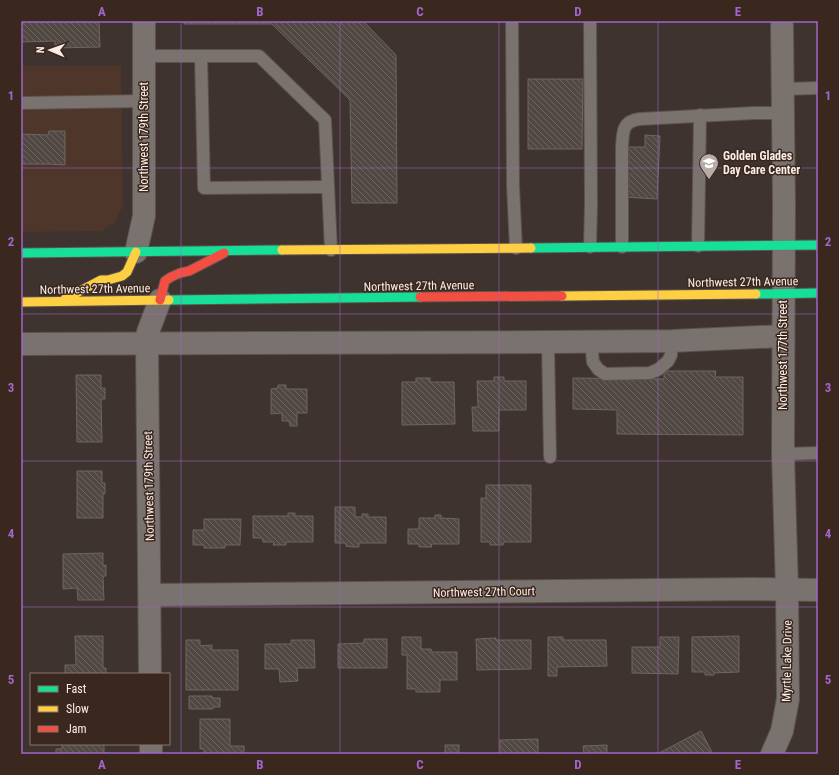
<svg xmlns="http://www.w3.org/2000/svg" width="839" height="775" font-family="'Roboto Condensed',sans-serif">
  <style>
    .built { fill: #4e362b }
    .building { fill: url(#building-back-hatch); stroke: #6e6660 }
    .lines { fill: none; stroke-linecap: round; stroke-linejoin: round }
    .lane-casing { stroke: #5c524d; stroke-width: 14 }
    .street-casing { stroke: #5c524d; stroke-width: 24 }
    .fast-casing { stroke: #5c524d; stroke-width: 11 }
    .slow-casing { stroke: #5c524d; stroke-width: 11 }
    .jam-casing { stroke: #5c524d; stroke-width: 11 }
    .lane { stroke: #7a726e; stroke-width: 12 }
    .street { stroke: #7a726e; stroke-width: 22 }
    .fast { stroke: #16e098; stroke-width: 9 }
    .slow { stroke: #ffcf43; stroke-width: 9 }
    .jam { stroke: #f24e42; stroke-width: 9 }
    .grid { fill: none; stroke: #a166cb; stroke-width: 1; stroke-opacity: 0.55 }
    .labels { text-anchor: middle; stroke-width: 3; stroke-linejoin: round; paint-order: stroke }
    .street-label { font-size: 12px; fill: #faede7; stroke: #3a271e }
    .poi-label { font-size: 12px; font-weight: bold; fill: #faede7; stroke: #3a271e; text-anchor: start }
    .neatline { fill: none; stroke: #a166cb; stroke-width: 1.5 }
    .grid-label { font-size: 13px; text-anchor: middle; font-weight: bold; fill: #a166cb }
  </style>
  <defs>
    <pattern id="building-back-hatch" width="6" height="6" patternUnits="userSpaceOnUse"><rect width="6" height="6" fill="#514843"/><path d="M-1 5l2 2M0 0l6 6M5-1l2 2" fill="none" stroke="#6b635e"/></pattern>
  </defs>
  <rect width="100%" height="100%" fill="#3e332e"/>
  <polygon class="built" points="21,66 121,66 123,206 115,222 102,231 21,232"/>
  <g class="building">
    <polygon points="21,21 99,21 100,47 55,48 55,41 21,42"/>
    <polygon points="184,21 363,21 396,55 397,203 352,203 350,100 272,24 184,24"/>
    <polygon points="528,79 583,79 582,149 528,149"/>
    <polygon points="49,131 65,131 65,165 47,164 21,164 21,134 48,135"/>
    <polygon points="645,135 660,136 657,199 622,197 623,147 645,147"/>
    <polygon points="664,371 716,371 715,377 743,377 743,435 617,434 617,410 573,409 573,378 664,379"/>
    <polygon points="76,375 101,375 101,388 105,388 105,399 101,399 102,442 77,442"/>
    <polygon points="494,377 504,377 504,381 526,381 526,410 499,410 499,431 473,431 472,407 478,407 477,381 494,381"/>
    <polygon points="416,378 430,378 430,382 454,382 455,424 402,425 402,382 416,382"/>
    <polygon points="278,385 286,385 286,389 307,389 307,413 297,413 297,426 290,426 289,421 282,421 282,413 271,414 271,389 278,388"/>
    <polygon points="77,471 102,471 102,483 105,483 105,494 103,493 103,518 77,518"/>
    <polygon points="486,485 531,485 531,542 504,542 503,545 490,545 490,542 481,542 481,498 486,498"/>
    <polygon points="335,507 355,507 355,517 362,517 362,514 368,514 368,517 386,517 386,543 359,543 359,547 352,547 346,546 346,543 335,543"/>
    <polygon points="288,513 295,513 295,516 313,516 313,542 286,542 286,545 273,545 274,542 263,542 262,538 253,538 253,516 288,516"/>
    <polygon points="435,515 441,515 441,518 459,519 459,544 431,544 432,547 419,547 419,544 408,544 408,529 419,529 419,518 435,518"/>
    <polygon points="204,519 241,519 240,545 225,545 225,548 204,548 204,545 193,545 193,530 204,530"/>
    <polygon points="103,553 103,566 106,565 106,576 103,576 104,600 78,600 77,588 63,589 63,554"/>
    <polygon points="75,636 103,636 103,668 106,668 106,674 65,674 65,665 76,665"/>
    <polygon points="739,636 739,672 714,673 714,675 705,675 705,672 692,672 692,637"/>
    <polygon points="402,637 421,637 421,649 431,649 432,652 457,652 457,680 440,680 440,692 416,692 416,689 407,689 407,655 402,655"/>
    <polygon points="548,637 563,637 563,640 606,640 607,666 557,667 557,676 548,676"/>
    <polygon points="660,637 679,637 678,674 632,673 632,647 660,647"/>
    <polygon points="496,638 496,640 531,640 531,669 477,670 476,639"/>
    <polygon points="364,639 387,639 387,668 338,668 338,644 364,643"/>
    <polygon points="186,640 200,640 200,646 212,645 212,650 238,650 238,690 186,690"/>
    <polygon points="291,640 314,640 315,668 297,668 298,681 280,682 279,669 265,669 265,644 291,644"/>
    <polygon points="189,696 212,696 212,698 220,698 220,707 213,707 213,709 189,709"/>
    <polygon points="200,719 230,719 230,746 244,746 244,754 204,754 204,749 200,749"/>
    <polygon points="701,731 713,754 657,754"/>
    <polygon points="538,739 538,754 560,754 500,754 500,740"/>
    <polygon points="62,744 104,744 104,753 108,753 108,754 56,754 56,749 62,749"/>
    <rect x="445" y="745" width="14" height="9"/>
    <polygon points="607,745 607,754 584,754 583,746"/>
  </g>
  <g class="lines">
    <defs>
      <g id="lane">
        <polyline points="512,21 513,186 516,248"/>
        <polyline points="144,56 259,56 325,120 331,250"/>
        <polyline points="201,56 204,188 328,187"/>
        <polyline points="783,89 818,88"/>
        <polyline points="21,103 144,101"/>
        <polyline points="698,246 700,115"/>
        <polyline points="590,247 591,205 590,21"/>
        <path d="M622 247V147C623 132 622 121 640 119L754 113H783"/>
        <polyline points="548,342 550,457"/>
        <polyline points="591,342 593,362 598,369 605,374 650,373 659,369 668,361 671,355 672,341"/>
        <polyline points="783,454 818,453"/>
      </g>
      <g id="street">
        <polyline points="136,252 144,216 144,21"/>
        <polyline points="21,344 548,342 672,341 783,336"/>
        <polyline points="150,595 754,589 818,590"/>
        <polyline points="150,674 147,343 148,332 160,300"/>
        <polyline points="151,744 151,754"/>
        <polyline points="772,754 782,731 788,699 787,589 783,454 784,203 782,26"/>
      </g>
      <g id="fast">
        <polyline points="531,248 818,245"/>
        <polyline points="21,253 282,250"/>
        <polyline points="756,294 818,293"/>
        <polyline points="169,300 420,297"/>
      </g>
      <g id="slow">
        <polyline points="282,250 531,248"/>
        <polyline points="562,296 756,294"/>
        <polyline points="65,299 101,280 108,280 122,276 127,272 136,252"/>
        <polyline points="21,302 169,300"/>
      </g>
      <g id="jam">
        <polyline points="420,297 562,296"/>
        <polyline points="160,300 165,281 171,277 180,273 189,271 224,253"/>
      </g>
    </defs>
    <use href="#lane" class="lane-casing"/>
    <use href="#street" class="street-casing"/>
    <use href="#fast" class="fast-casing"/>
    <use href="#slow" class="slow-casing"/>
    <use href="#jam" class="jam-casing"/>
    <use href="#lane" class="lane"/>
    <use href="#street" class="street"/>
    <use href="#fast" class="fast"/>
    <use href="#slow" class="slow"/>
    <use href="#jam" class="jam"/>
  </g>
  <path class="grid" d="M181 21V754M340 21V754M499 21V754M658 21V754M21 168H818M21 314H818M21 461H818M21 607H818"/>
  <defs>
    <symbol id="school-pin" viewBox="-11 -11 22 30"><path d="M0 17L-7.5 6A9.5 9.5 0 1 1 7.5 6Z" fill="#b8aca6" stroke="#3a271e"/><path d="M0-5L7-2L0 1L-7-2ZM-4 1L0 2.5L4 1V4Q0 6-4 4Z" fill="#fff"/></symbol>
  </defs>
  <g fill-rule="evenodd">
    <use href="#school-pin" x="698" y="152" width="22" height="30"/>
  </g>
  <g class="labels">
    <g class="street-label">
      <text transform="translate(144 137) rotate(-90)" y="4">Northwest 179th Street</text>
      <text transform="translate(743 282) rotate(-1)" y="4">Northwest 27th Avenue</text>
      <text transform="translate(419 286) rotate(-1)" y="4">Northwest 27th Avenue</text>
      <text transform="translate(95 289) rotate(-1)" y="4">Northwest 27th Avenue</text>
      <text transform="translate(783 355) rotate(-90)" y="4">Northwest 177th Street</text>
      <text transform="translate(149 486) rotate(-91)" y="4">Northwest 179th Street</text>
      <text transform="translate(484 592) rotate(-1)" y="4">Northwest 27th Court</text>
      <text transform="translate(787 661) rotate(-89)" y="4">Myrtle Lake Drive</text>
    </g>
    <g class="poi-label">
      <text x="723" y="160">Golden Glades<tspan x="723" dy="14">Day Care Center</tspan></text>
    </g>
  </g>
  <rect width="839" height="775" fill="none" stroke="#3a271e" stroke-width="44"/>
  <rect x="30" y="673" width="140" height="72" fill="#3a271e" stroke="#87766e"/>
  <rect x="38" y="686" width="20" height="6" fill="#16e098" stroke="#87766e"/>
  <text x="66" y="693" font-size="12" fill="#faede7">Fast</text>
  <rect x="38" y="706" width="20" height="6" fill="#ffcf43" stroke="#87766e"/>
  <text x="66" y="713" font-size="12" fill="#faede7">Slow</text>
  <rect x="38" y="726" width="20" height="6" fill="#f24e42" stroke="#87766e"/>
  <text x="66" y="733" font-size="12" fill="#faede7">Jam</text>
  <g transform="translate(50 50) rotate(272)" stroke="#3a271e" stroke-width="3" paint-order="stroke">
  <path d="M0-3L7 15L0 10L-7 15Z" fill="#faede7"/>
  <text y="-6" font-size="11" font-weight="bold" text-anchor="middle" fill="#faede7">N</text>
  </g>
  <rect x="22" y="22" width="795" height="731" class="neatline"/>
  <g class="grid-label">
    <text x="102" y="16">A</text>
    <text x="260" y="16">B</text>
    <text x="420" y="16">C</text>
    <text x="578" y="16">D</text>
    <text x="738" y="16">E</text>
    <text x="11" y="100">1</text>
    <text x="828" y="100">1</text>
    <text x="11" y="246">2</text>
    <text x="828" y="246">2</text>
    <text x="11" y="392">3</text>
    <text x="828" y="392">3</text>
    <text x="11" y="538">4</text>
    <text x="828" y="538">4</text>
    <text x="11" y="684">5</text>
    <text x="828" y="684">5</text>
    <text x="102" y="769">A</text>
    <text x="260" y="769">B</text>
    <text x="420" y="769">C</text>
    <text x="578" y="769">D</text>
    <text x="738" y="769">E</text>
  </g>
</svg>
